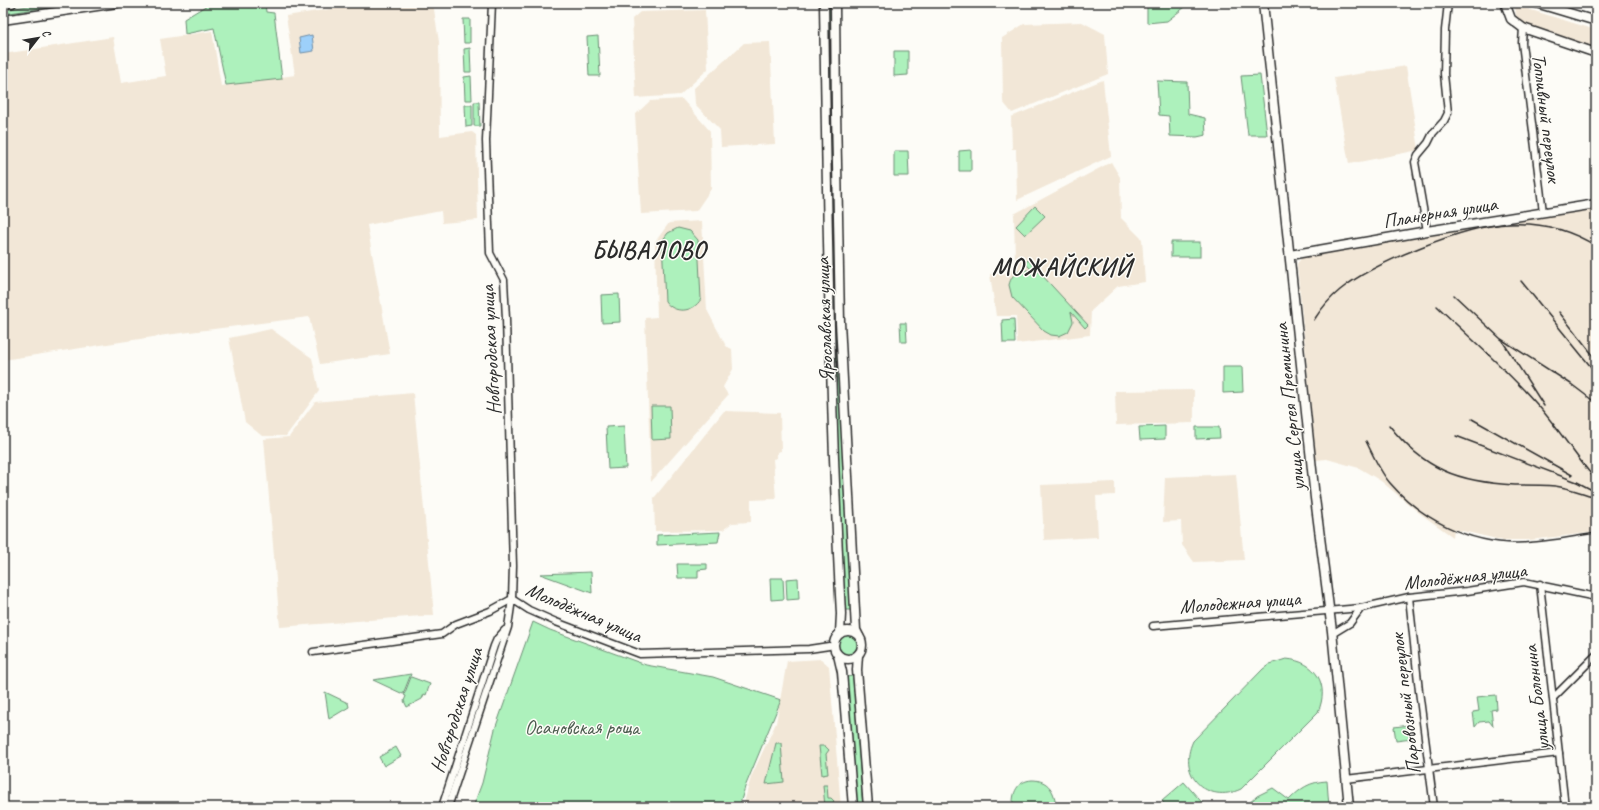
<svg xmlns="http://www.w3.org/2000/svg" width="1599" height="810" font-family="Caveat,sans-serif">
  <style>
    .built { fill: #f2e7d7 }
    .green { fill: #adf1bc; stroke: #6c8e74 }
    .water { fill: #9dd0fa; stroke: #6f8ea7 }
    .lines { fill: none; stroke-linecap: round; stroke-linejoin: round }
    .street-casing { stroke: #2b2b2b; stroke-width: 9 }
    .secondary-casing { stroke: #2b2b2b; stroke-width: 11 }
    .street { stroke: #fdfcf7; stroke-width: 6 }
    .secondary { stroke: #fdfcf7; stroke-width: 8 }
    .rail { stroke: #2b2b2b; stroke-width: 1.5 }
    .labels { text-anchor: middle; stroke-width: 3; stroke-linejoin: round; paint-order: stroke }
    .street-label { font-size: 20px; fill: #2b2b2b; stroke: #fdfcf7 }
    .park-label { font-size: 20px; fill: #4c5c4f; stroke: #fdfcf7 }
    .district-label { font-size: 24px; font-weight: bold; letter-spacing: 1px; fill: #2b2b2b; stroke: #fdfcf7 }
  </style>
  <rect width="100%" height="100%" fill="#fdfcf7"/>
  <filter id="ink" filterUnits="userSpaceOnUse"><feTurbulence type="fractalNoise" baseFrequency=".025" numOctaves="2"/><feDisplacementMap in="SourceGraphic" scale="8" xChannelSelector="R" yChannelSelector="G"/><feConvolveMatrix kernelMatrix="1 2 1 2 8 2 1 2 1" color-interpolation-filters="sRGB"/></filter>
  <g filter="url(#ink)">
    <g class="built">
      <polygon points="368,3 433,3 439,42 440,136 472,132 476,135 478,220 442,223 441,211 367,225 390,354 320,364 309,317 166,335 3,360 3,54 113,37 121,83 166,76 160,39 212,31 221,86 295,75 286,16"/>
      <polygon points="1515,5 1596,30 1596,49 1524,24 1516,16"/>
      <polygon points="705,10 708,69 680,95 636,98 632,19 640,12"/>
      <polygon points="1082,22 1105,34 1108,74 1012,113 1003,102 1002,38 1024,24"/>
      <polygon points="770,42 775,144 721,147 720,130 695,104 694,88 744,43"/>
      <polygon points="1406,66 1419,150 1349,164 1334,78"/>
      <polygon points="1103,80 1111,156 1017,200 1016,149 1012,149 1011,117"/>
      <polygon points="682,99 710,131 711,189 696,211 641,214 635,115 650,101"/>
      <polygon points="1111,162 1120,177 1121,218 1142,239 1145,282 1118,286 1091,311 1090,335 1017,344 1016,316 996,316 990,274 1010,273 1015,262 1014,214"/>
      <polygon points="1596,209 1596,532 1530,540 1501,540 1454,529 1453,537 1418,512 1381,481 1359,468 1327,459 1316,460 1297,264 1302,257 1462,228"/>
      <polygon points="702,221 707,310 726,346 732,349 733,369 723,387 728,395 651,482 645,318 657,317 655,242 669,223"/>
      <polygon points="271,329 312,358 319,391 286,436 262,436 245,422 229,338"/>
      <polygon points="1194,390 1194,423 1116,425 1115,391"/>
      <polygon points="413,393 434,615 280,627 264,439 289,437 315,402"/>
      <polygon points="724,411 780,413 781,451 777,452 777,458 773,459 776,499 751,500 751,522 732,523 723,530 655,531 654,498"/>
      <polygon points="1236,474 1244,560 1194,562 1182,545 1181,521 1163,522 1165,477"/>
      <polygon points="1115,482 1115,495 1096,496 1098,537 1044,540 1041,485"/>
      <polygon points="821,659 829,666 841,807 743,807 751,777 776,723 787,661"/>
    </g>
    <g class="green">
      <polygon points="47,3 75,3 3,14 3,10"/>
      <polygon points="214,3 265,3 266,12 274,13 282,79 226,85 214,28 185,34 184,19 209,4"/>
      <polygon points="827,3 832,3 832,47 828,47"/>
      <polygon points="1147,3 1185,3 1185,7 1167,21 1147,23"/>
      <polygon points="463,19 470,19 470,43 464,43"/>
      <polygon points="598,36 600,76 589,76 587,37"/>
      <polygon points="470,48 471,72 465,72 464,49"/>
      <polygon points="894,51 908,51 908,75 894,76"/>
      <polygon points="830,54 832,55 833,108 828,108"/>
      <polygon points="1260,75 1267,135 1248,135 1241,76"/>
      <polygon points="471,76 472,100 465,100 464,77"/>
      <polygon points="1157,81 1187,82 1188,114 1205,118 1206,135 1197,137 1170,136 1169,116 1159,115"/>
      <polygon points="474,102 479,102 480,126 474,126"/>
      <polygon points="465,105 472,105 472,126 466,127"/>
      <polygon points="829,116 833,116 834,241 829,241"/>
      <polygon points="971,150 971,171 959,171 959,151"/>
      <polygon points="894,151 908,151 909,176 894,176"/>
      <polygon points="1035,206 1045,216 1025,235 1016,226"/>
      <path d="M678 228 690 231 698 240 701 299C693 313 674 314 665 301L662 241 668 233Z"/>
      <rect x="1171" y="242" width="29" height="15"/>
      <polygon points="829,246 834,246 837,362 833,362"/>
      <path d="M1028 260 1088 325 1085 328 1071 312 1073 322 1068 332 1059 336 1051 335 1044 331 1012 297 1009 285C1012 272 1021 268 1033 271L1025 263Z"/>
      <polygon points="619,294 620,322 602,323 601,295"/>
      <polygon points="1014,319 1015,343 1003,343 1002,320"/>
      <polygon points="900,323 906,323 907,342 901,342"/>
      <polygon points="834,367 838,367 846,500 851,610 843,610"/>
      <polygon points="1223,367 1242,367 1243,392 1223,393"/>
      <polygon points="651,406 670,406 671,439 652,440"/>
      <polygon points="624,426 626,468 608,469 606,427"/>
      <polygon points="1165,426 1165,439 1140,440 1139,427"/>
      <polygon points="1196,427 1219,427 1220,438 1196,439"/>
      <polygon points="720,532 718,542 657,545 657,535"/>
      <polygon points="677,564 707,564 707,569 698,570 698,578 678,578"/>
      <polygon points="591,572 592,593 540,574"/>
      <polygon points="770,578 783,578 784,599 771,600"/>
      <polygon points="798,578 799,599 787,600 786,579"/>
      <polygon points="533,622 550,630 646,665 713,677 781,700 745,787 739,807 473,807 482,783 495,729"/>
      <circle cx="848" cy="644" r="11"/>
      <path d="M1286 659C1316 661 1330 685 1318 712L1241 789C1207 805 1177 775 1193 741L1263 669 1270 664Z"/>
      <polygon points="411,674 403,694 373,680"/>
      <polygon points="853,676 863,807 856,807 846,677"/>
      <polygon points="411,677 430,684 426,695 424,694 422,699 407,707 404,701 406,696 404,695"/>
      <polygon points="325,692 348,703 349,707 329,719"/>
      <polygon points="1496,695 1497,709 1491,710 1493,726 1489,721 1479,722 1475,727 1473,712 1479,711 1477,697"/>
      <polygon points="1410,725 1412,739 1396,741 1394,727"/>
      <polygon points="776,743 781,743 784,782 766,784"/>
      <polygon points="819,746 825,746 829,750 826,754 828,774 822,775"/>
      <polygon points="396,747 401,756 384,766 379,757"/>
      <path d="M1032 780C1049 780 1055 792 1056 807H1013C1012 793 1017 781 1032 780Z"/>
      <path d="M1327 781 1329 807H1245L1257 796 1273 788 1289 800C1301 788 1309 782 1327 781Z"/>
      <polygon points="1184,782 1206,807 1168,807 1162,801"/>
      <polygon points="823,785 827,785 828,798 831,798 834,801 830,807 825,807"/>
    </g>
    <polygon class="water" points="312,35 314,51 301,53 299,38"/>
    <g class="lines">
      <defs>
        <g id="street">
          <polyline points="1523,28 1522,43 1543,212"/>
          <polyline points="1427,231 1415,162 1418,155 1428,143 1433,133 1444,121 1448,113 1444,74 1445,30 1448,3"/>
          <polyline points="1540,584 1565,807"/>
          <polyline points="1409,597 1419,691 1434,807"/>
          <polyline points="512,599 529,610 556,622 640,654 809,649 829,646"/>
          <polyline points="1153,626 1361,608 1409,597 1467,591 1524,582 1596,597"/>
          <polyline points="1332,634 1350,623 1361,608"/>
          <polyline points="313,652 442,634 456,624 490,611 512,599"/>
          <polyline points="1553,698 1596,655"/>
          <polyline points="1346,779 1559,753"/>
          <polyline points="442,807 494,646 497,639 505,630"/>
          <polyline points="448,807 508,627 512,599 513,566 506,319 504,280 490,253 486,141 492,3"/>
        </g>
        <g id="secondary">
          <path d="M824 3C827 207 830 411 841 614L840 633"/>
          <polyline points="835,3 836,111 840,322 856,630 859,636"/>
          <polyline points="1263,3 1315,498 1332,631 1349,807"/>
          <polyline points="1505,3 1511,19 1523,28 1596,53"/>
          <polyline points="1536,3 1596,21"/>
          <polyline points="3,4 12,3"/>
          <polyline points="3,20 117,3"/>
          <polyline points="1290,255 1427,231 1596,204"/>
          <circle cx="848" cy="645" r="14"/>
          <polyline points="838,655 842,672 853,807"/>
          <polyline points="858,655 857,670 868,807"/>
        </g>
      </defs>
      <use href="#street" class="street-casing"/>
      <use href="#secondary" class="secondary-casing"/>
      <use href="#street" class="street"/>
      <use href="#secondary" class="secondary"/>
      <g class="rail">
        <polyline points="1521,281 1596,373"/>
        <polyline points="1454,295 1501,339 1571,384 1596,403"/>
        <path d="M1437 306C1470 338 1505 368 1535 402 1558 427 1574 455 1596 480"/>
        <polyline points="1559,312 1596,359"/>
        <path d="M1314 320C1321 309 1329 299 1340 290 1373 263 1466 225 1509 224 1540 222 1569 229 1596 246"/>
        <polyline points="1503,342 1544,406"/>
        <polyline points="1472,419 1572,475"/>
        <path d="M1389 425C1424 470 1459 482 1515 485 1528 485 1542 485 1555 486 1569 488 1582 493 1596 497"/>
        <polyline points="1456,436 1577,482 1596,492"/>
        <path d="M1366 441C1373 455 1380 472 1390 483 1422 520 1469 543 1517 543 1543 543 1570 537 1596 533"/>
      </g>
    </g>
  </g>
  <g class="labels">
    <g class="street-label">
      <text transform="translate(1547 118) rotate(83)" y="7">Топливный переулок</text>
      <text transform="translate(1440 212) rotate(-9)" y="7">Планерная улица</text>
      <text transform="translate(824 320) rotate(-92)" y="7">Ярославская улица</text>
      <text transform="translate(490 350) rotate(-93)" y="7">Новгородская улица</text>
      <text transform="translate(1289 407) rotate(-96)" y="7">улица Сергея Преминина</text>
      <text transform="translate(1465 576) rotate(-6)" y="7">Молодёжная улица</text>
      <text transform="translate(1240 602) rotate(-4)" y="7">Молодежная улица</text>
      <text transform="translate(584 612) rotate(23)" y="7">Молодёжная улица</text>
      <text transform="translate(1536 698) rotate(-97)" y="7">улица Болонина</text>
      <text transform="translate(1405 704) rotate(-97)" y="7">Паровозный переулок</text>
      <text transform="translate(456 710) rotate(-72)" y="7">Новгородская улица</text>
    </g>
    <g class="park-label">
      <text x="582" y="734">Осановская роща</text>
    </g>
    <g class="district-label">
      <text x="649" y="258">БЫВАЛОВО</text>
      <text x="1062" y="275">МОЖАЙСКИЙ</text>
    </g>
  </g>
  <rect width="1599" height="810" fill="none" stroke="#fdfcf7" stroke-width="16"/>
  <rect x="8" y="8" width="1583" height="794" fill="none" stroke="#2b2b2b" stroke-width="1.5" filter="url(#ink)"/>
  <g transform="translate(38 38) rotate(59)" stroke="#fdfcf7" stroke-width="3" paint-order="stroke">
  <path d="M0-3L7 15L0 10L-7 15Z" fill="#2b2b2b"/>
  <text y="-6" font-size="11" font-weight="bold" text-anchor="middle" fill="#2b2b2b">С</text>
  </g>
</svg>
